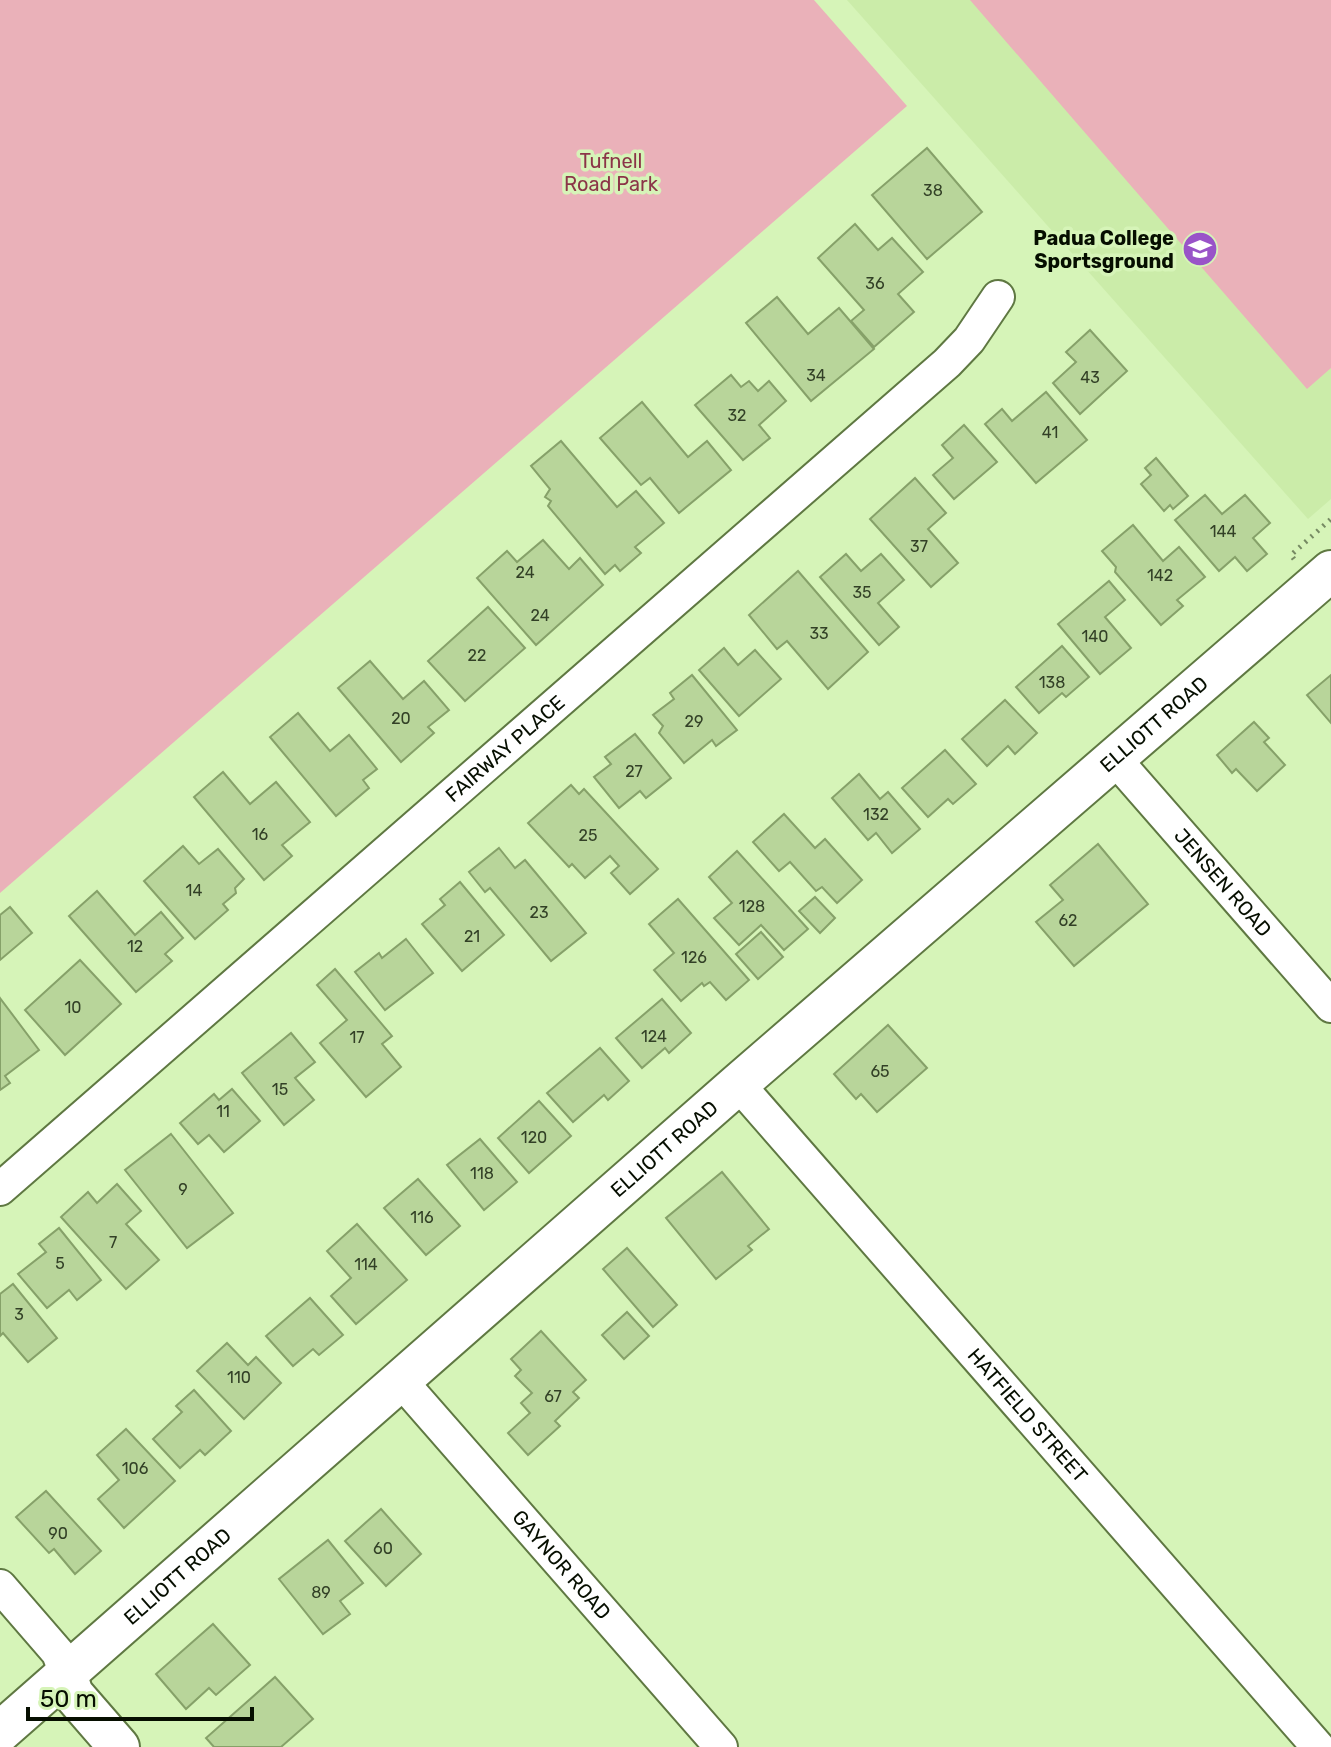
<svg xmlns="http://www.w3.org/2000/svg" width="1331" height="1747" font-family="Rubik,sans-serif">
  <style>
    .built { fill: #cbeca9 }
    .green { fill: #eab1b9 }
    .building { fill: #b8d59a; stroke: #86a169; stroke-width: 2 }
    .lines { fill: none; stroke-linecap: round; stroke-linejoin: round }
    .minor-casing { stroke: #5f7842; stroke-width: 36 }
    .tertiary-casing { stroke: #5f7842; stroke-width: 44 }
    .path { stroke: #768a63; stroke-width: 5; stroke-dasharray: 2 6; stroke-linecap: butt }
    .minor { stroke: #fff; stroke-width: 32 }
    .tertiary { stroke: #fff; stroke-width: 40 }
    .labels { text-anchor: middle; stroke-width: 7; stroke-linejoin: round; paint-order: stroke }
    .number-label { font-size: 16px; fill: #324026 }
    .park-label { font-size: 20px; fill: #8b3548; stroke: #d6f4b8 }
    .poi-label { font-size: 20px; font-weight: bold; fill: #060e00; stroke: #d6f4b8; text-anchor: end }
    .street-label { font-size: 20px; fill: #060e00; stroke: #d6f4b8 }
  </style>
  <rect width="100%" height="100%" fill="#d6f4b8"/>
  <polygon class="built" points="847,0 1331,0 1331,499 1308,519"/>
  <g class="green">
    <polygon points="0,0 814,0 907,106 0,893"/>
    <polygon points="970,0 1331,0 1331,368 1307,389"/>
  </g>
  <g class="building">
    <polygon points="927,148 982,212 927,259 872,195"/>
    <polygon points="855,224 878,250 892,238 923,272 898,294 914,312 874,347 851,321 864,310 818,258"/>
    <polygon points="777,297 808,334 839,308 874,349 811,401 746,323"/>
    <polygon points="1090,330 1127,371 1080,414 1053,383 1076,362 1066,352"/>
    <polygon points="731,375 741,387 749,381 758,391 769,381 786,401 759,425 770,438 743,460 695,405"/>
    <polygon points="1046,392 1087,440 1036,483 985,424 1002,409 1012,421"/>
    <polygon points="642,402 688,457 707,441 731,470 679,513 650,478 641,485 600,438"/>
    <polygon points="964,425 997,462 954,499 933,475 953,458 942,445"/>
    <polygon points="561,441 617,507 636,491 664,523 635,547 641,553 620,571 615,565 605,574 548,506 551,501 545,497 550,489 531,466"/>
    <polygon points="1156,458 1188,496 1173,509 1170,505 1164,511 1141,484 1151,475 1145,468"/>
    <polygon points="915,478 946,513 928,529 958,563 931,587 870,519"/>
    <polygon points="1205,495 1222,514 1245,495 1270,523 1253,538 1267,554 1247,571 1235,557 1219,571 1175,520"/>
    <polygon points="1133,525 1163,561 1179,547 1205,577 1177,600 1183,606 1161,625 1115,572 1116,567 1102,551"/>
    <polygon points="543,540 569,569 580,558 603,585 536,645 477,578 507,551 517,562"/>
    <polygon points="846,554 861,571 881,554 904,580 878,603 899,627 879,645 820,577"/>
    <polygon points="798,571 868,652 828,689 787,641 777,649 749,615"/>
    <polygon points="1109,581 1125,600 1105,617 1131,648 1100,674 1058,624"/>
    <polygon points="488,607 525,648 465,701 428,661"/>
    <polygon points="1062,646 1089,677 1066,697 1062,693 1039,713 1016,687"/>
    <polygon points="724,648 738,665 755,650 781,679 739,716 699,670"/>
    <polygon points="370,661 403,699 424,681 449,710 428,727 434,733 401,762 338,688"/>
    <polygon points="692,675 737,730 716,746 712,740 684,763 659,733 663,726 653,715 674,699 670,693"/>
    <polygon points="1331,675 1331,723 1307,695"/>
    <polygon points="1005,700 1037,733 1015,754 1008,746 987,766 962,739"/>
    <polygon points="298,713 330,751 349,735 377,769 363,780 369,788 336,816 270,737"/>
    <polygon points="1254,722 1269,738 1264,742 1285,765 1257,791 1236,769 1232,773 1217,755"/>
    <polygon points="635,734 671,778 646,798 640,791 619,808 594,777 611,764 605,757"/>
    <polygon points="945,750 976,784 953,804 948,799 928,817 902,788"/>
    <polygon points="223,772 250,804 276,782 310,822 282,845 292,856 264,880 194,797"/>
    <polygon points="859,774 880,799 888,792 920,829 892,853 876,833 868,840 832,798"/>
    <polygon points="571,785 579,794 584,789 658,869 630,894 611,873 619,866 610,856 585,878 572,864 569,867 528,823"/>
    <polygon points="784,814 815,848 825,839 862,880 837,903 822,887 816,891 790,862 779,871 753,842"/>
    <polygon points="1098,844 1148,904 1074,966 1036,922 1063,900 1050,885"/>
    <polygon points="183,846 199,864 218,849 244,879 235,888 236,893 223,904 228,910 195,939 144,881"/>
    <polygon points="499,848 515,868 525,860 586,933 551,961 490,888 485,892 469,872"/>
    <polygon points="737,851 808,929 784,950 761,925 739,945 714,918 732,903 709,877"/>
    <polygon points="460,882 504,935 462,971 422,924 445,905 440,899"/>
    <polygon points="97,891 135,935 161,912 183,938 165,954 172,961 136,992 69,916"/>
    <polygon points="815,897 835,918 820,933 799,911"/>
    <polygon points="678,899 749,980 726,1000 710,982 704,986 702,983 681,1001 654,970 674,953 649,924"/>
    <polygon points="10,907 32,933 0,960 0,915"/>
    <polygon points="761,932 783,957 758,979 736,954"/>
    <polygon points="406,939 433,973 385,1010 355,972 379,953 382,958"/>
    <polygon points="80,960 121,1004 65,1055 25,1010"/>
    <polygon points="335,969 392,1036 382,1044 401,1067 366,1097 320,1043 347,1020 317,985"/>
    <polygon points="0,998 39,1050 5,1076 10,1083 0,1090"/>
    <polygon points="662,999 691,1033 669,1053 665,1048 642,1068 616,1038"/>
    <polygon points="888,1025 927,1068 877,1112 861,1094 856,1099 834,1074"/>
    <polygon points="291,1033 315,1062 295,1078 314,1100 284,1125 242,1073"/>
    <polygon points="600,1048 629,1081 608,1100 604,1095 573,1122 547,1093"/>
    <polygon points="232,1089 260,1121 224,1152 209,1135 198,1144 180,1123 214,1094 219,1100"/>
    <polygon points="539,1101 571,1136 529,1173 498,1138"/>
    <polygon points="171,1134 233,1213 187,1248 125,1170"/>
    <polygon points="480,1139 517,1182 484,1210 447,1165"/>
    <polygon points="722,1172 769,1229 748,1246 752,1250 716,1279 666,1218"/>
    <polygon points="418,1179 460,1226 426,1255 384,1208"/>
    <polygon points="117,1184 141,1211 126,1224 159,1260 126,1289 61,1217 88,1192 97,1203"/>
    <polygon points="357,1224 407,1280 356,1324 331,1296 351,1278 327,1251"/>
    <polygon points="59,1228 101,1280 77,1300 69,1290 47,1308 18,1274 46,1252 39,1244"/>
    <polygon points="627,1248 677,1305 653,1327 603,1269"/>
    <polygon points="13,1284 57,1338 28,1362 3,1333 0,1336 0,1294"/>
    <polygon points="310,1298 343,1335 319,1355 313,1349 293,1366 266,1336"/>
    <polygon points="627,1312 649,1336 624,1359 602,1335"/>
    <polygon points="541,1331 586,1380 573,1392 579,1398 555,1421 560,1426 528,1455 508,1433 530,1413 521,1403 532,1393 515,1376 521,1370 511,1359"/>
    <polygon points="227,1343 248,1365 256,1357 281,1383 244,1419 197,1371"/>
    <polygon points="194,1390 231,1431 205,1455 200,1450 180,1468 153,1439 182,1412 176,1406"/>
    <polygon points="126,1429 175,1481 124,1528 98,1499 119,1480 97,1455"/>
    <polygon points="46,1491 101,1551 75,1574 54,1549 49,1553 16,1517"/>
    <polygon points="381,1509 421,1554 386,1586 345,1541"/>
    <polygon points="328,1540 363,1583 340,1601 350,1614 323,1634 279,1579"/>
    <polygon points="213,1624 250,1665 216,1695 209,1688 186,1709 156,1674"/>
    <polygon points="275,1677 313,1719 281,1747 214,1747 206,1738"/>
  </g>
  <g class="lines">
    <defs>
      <g id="minor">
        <path id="s1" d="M1115 759 1331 1006"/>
        <path id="s2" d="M738 1084 1318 1747"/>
        <path id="s3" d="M0 1189 947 363 969 340 998 297"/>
        <path id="s4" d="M401 1381 721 1747"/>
        <polyline points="0,1586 58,1653 66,1674"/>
      </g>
      <g id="tertiary">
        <polyline points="66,1674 73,1694 119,1747"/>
        <path id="s5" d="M0 1732 738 1084 1331 571"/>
      </g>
    </defs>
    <use href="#minor" class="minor-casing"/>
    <use href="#tertiary" class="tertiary-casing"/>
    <polyline class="path" points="1294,559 1291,555 1331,519"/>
    <use href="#minor" class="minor"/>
    <use href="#tertiary" class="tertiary"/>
  </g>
  <defs>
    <symbol id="school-disc" viewBox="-11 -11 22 22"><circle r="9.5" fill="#9953c8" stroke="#d6f4b8"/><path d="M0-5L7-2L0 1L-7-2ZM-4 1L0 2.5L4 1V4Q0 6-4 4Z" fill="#fff"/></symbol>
  </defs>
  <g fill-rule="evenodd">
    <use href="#school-disc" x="1180" y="229" width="40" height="40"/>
  </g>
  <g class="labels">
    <g class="number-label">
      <text x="933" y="196">38</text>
      <text x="875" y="289">36</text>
      <text x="816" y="381">34</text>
      <text x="1090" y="383">43</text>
      <text x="737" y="421">32</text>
      <text x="1050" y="438">41</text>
      <text x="1223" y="537">144</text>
      <text x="919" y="552">37</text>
      <text x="525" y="578">24</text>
      <text x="1160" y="581">142</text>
      <text x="862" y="598">35</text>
      <text x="540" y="621">24</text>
      <text x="819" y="639">33</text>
      <text x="1095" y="642">140</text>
      <text x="477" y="661">22</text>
      <text x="1052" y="688">138</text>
      <text x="401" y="724">20</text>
      <text x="694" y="727">29</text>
      <text x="634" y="777">27</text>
      <text x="876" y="820">132</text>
      <text x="260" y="840">16</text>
      <text x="588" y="841">25</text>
      <text x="194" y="896">14</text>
      <text x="752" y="912">128</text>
      <text x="539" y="918">23</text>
      <text x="1068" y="926">62</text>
      <text x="472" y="942">21</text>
      <text x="135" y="952">12</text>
      <text x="694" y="963">126</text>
      <text x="73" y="1013">10</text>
      <text x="654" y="1042">124</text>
      <text x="357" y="1043">17</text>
      <text x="880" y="1077">65</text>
      <text x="280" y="1095">15</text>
      <text x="223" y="1117">11</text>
      <text x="534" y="1143">120</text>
      <text x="482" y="1179">118</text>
      <text x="183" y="1195">9</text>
      <text x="422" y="1223">116</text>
      <text x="113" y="1248">7</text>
      <text x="60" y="1269">5</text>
      <text x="366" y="1270">114</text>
      <text x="19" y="1320">3</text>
      <text x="239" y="1383">110</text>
      <text x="553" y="1402">67</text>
      <text x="135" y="1474">106</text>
      <text x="58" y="1539">90</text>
      <text x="383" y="1554">60</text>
      <text x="321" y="1598">89</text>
    </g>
    <g class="park-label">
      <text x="611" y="168">Tufnell<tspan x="611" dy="23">Road Park</tspan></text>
    </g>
    <g class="poi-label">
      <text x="1174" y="245">Padua College<tspan x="1174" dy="23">Sportsground</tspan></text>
    </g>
    <g class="street-label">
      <text dy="7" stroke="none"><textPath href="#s5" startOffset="1532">ELLIOTT ROAD</textPath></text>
      <text dy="7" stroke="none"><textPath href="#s3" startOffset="670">FAIRWAY PLACE</textPath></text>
      <text dy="7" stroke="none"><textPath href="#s1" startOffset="164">JENSEN ROAD</textPath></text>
      <text dy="7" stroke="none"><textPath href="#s5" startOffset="884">ELLIOTT ROAD</textPath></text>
      <text dy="7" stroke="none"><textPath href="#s2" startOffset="440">HATFIELD STREET</textPath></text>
      <text dy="7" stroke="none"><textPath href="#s4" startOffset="244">GAYNOR ROAD</textPath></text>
      <text dy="7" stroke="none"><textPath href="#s5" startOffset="236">ELLIOTT ROAD</textPath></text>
    </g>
  </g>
  <path d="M28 1707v12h224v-12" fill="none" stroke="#060e00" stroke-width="4"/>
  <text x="40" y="1707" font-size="24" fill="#060e00" stroke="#d6f4b8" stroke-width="6" paint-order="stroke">50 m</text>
</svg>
